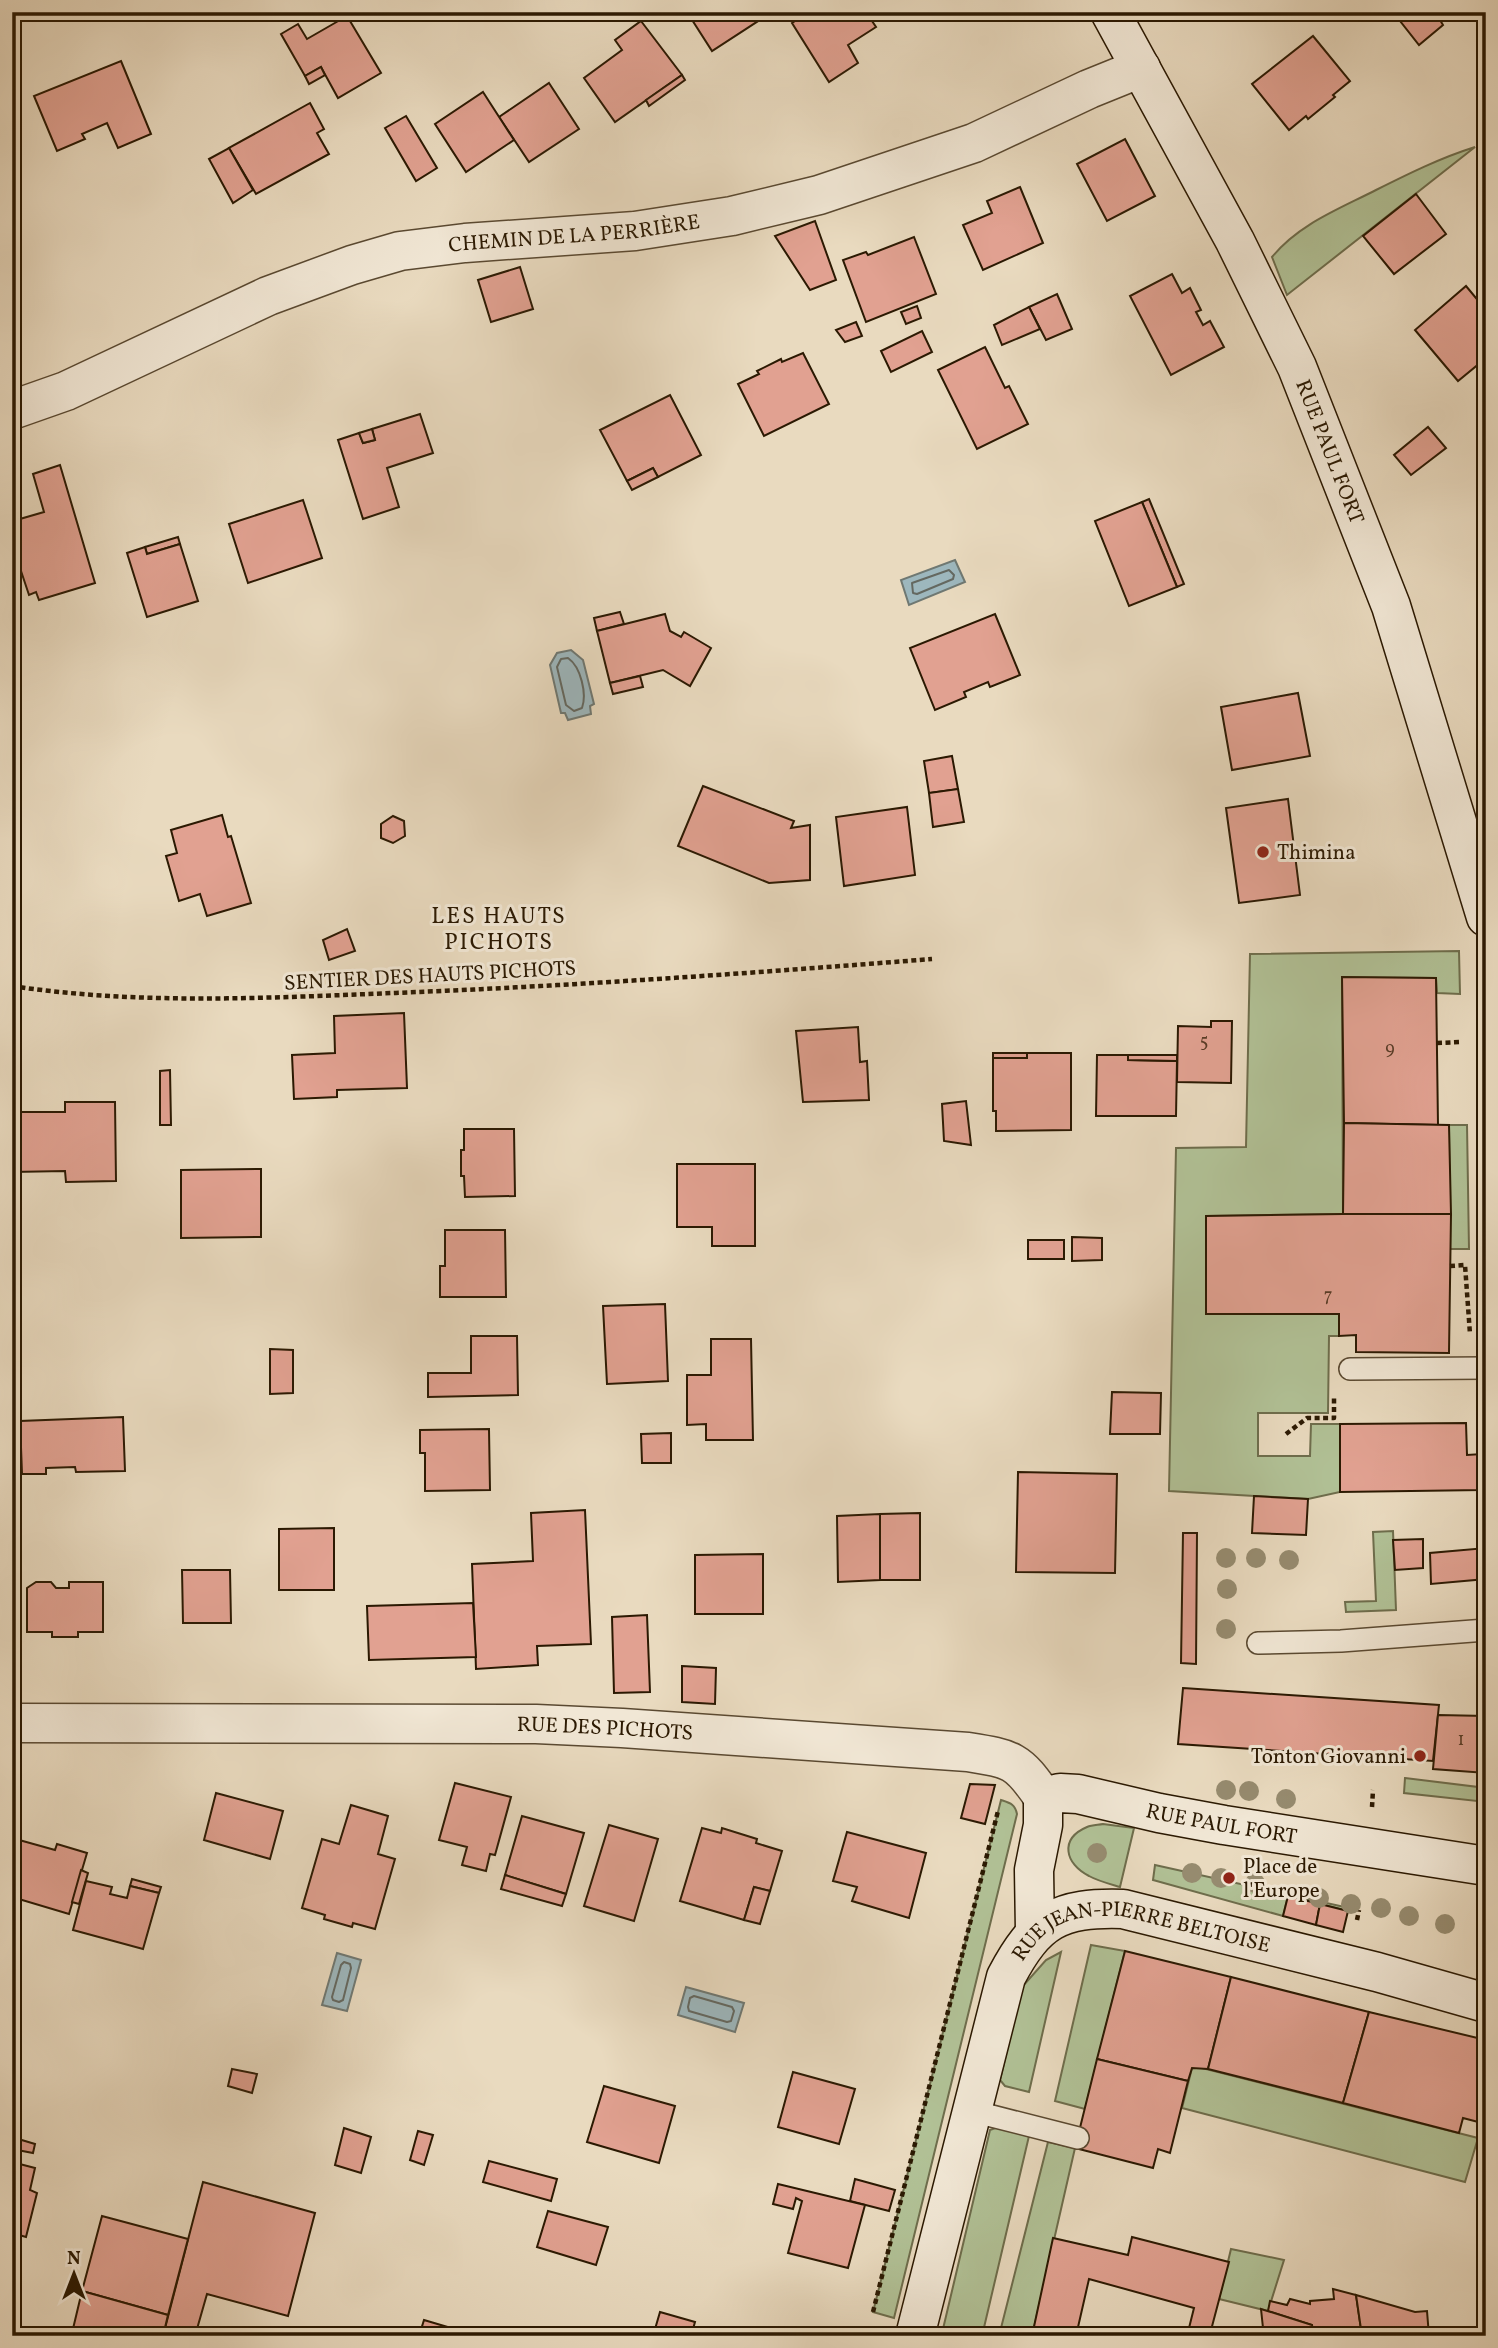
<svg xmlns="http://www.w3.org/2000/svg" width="1498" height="2348" font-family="Vollkorn,serif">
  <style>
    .green { fill: #b1c196; stroke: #6e6d4c; stroke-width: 2 }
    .water { fill: #9db7bd; stroke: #6f7872; stroke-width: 2 }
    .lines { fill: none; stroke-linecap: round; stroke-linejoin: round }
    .shore { stroke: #646860; stroke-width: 2 }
    .building { fill: #e1a191; stroke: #2b1902; stroke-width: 2 }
    .lane-casing { stroke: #5a4931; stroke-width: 24 }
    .street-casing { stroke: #5a4931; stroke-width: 41 }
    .secondary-casing { stroke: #2b1902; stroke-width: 41 }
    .path { stroke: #2b1902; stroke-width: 4.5; stroke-dasharray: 5 3.5; stroke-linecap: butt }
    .lane { stroke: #f1e7d5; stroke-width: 21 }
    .street { stroke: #f1e7d5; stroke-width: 38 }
    .secondary { stroke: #f1e7d5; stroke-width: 38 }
    .tree { fill: #968b6f }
    .poi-dot { fill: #8f2418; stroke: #f1e7d5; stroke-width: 2.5 }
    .labels { text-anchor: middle; stroke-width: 6; stroke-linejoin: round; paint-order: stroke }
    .number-label { font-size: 18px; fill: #583b26 }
    .street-label { font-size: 21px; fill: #2b1902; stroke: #f1e7d5 }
    .poi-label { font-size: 21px; fill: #2b1902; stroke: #f1e7d5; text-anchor: start }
    .neighbourhood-label { font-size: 23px; letter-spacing: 2px; fill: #2b1902; stroke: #f1e7d5 }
  </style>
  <rect width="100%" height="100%" fill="#e9dabf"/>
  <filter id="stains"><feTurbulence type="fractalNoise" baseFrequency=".00286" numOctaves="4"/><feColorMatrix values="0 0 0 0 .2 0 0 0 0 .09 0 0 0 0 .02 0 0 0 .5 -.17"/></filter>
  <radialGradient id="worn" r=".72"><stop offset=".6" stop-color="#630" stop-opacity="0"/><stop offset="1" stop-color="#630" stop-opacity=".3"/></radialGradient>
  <g class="green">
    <path d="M1475 147 1287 295 1272 257C1299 224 1339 209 1376 190 1408 174 1440 158 1475 147Z"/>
    <polygon points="1459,951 1460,994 1437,993 1436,978 1342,977 1343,1214 1207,1216 1206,1313 1339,1314 1339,1336 1329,1336 1328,1413 1258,1413 1258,1456 1310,1456 1311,1424 1340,1424 1340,1492 1308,1499 1169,1491 1176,1148 1246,1147 1250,954"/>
    <polygon points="1449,1125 1467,1125 1469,1249 1450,1249"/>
    <polygon points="1393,1531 1396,1610 1346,1612 1345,1602 1376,1601 1373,1532"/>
    <polygon points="1405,1778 1486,1788 1486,1802 1404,1793"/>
    <path d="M1001 1800C1010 1803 1015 1804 1017 1814L894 2318 873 2312Z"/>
    <path d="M1103 1824 1134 1828 1120 1887C1110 1884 1098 1881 1089 1876 1065 1864 1059 1839 1087 1827 1092 1825 1098 1825 1103 1824Z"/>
    <polygon points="1155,1865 1349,1908 1348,1911 1288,1896 1283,1916 1153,1880"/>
    <polygon points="1091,1945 1125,1951 1085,2109 1055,2101"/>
    <polygon points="1061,1952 1029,2092 1005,2086 1000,2080 1022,1987 1046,1960"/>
    <polygon points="1198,2067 1478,2138 1465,2182 1182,2108 1192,2068"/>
    <polygon points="998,2127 1029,2136 982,2336 943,2329 990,2130"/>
    <polygon points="1048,2142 1075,2148 1032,2336 999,2336"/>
    <polygon points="1231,2249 1284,2260 1268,2311 1219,2299"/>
  </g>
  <g class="water">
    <polygon points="955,560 965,582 909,605 901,580"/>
    <polygon points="571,650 583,660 594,704 590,706 591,714 568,720 565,713 561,713 550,665 557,653"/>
    <polygon points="337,1953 361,1960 347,2011 322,2005"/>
    <polygon points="686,1987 744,2003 735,2032 678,2015"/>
  </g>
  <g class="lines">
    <g class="shore">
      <polygon points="949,570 954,575 953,579 917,594 913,593 912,583"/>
      <path d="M568 658C581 667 587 694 582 708L574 711 566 705 557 667 561 659Z"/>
      <polygon points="344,1962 350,1964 351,1968 343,2000 339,2002 333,2000 332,1997 341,1965"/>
      <polygon points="694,1996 732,2007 734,2011 731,2021 727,2022 689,2011 688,2007 690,1998"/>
    </g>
  </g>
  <g class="building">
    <polygon points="687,12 767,12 769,14 712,51"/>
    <polygon points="809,12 866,12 876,27 848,45 858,63 829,82 792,23"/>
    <polygon points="1393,12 1449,12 1440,20 1443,25 1419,45"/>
    <polygon points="347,16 381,73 338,98 321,67 305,76 281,34 298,24 307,39"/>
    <polygon points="641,21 682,75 615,122 584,78 622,50 615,40"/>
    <polygon points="1313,36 1350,81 1333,95 1335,97 1308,119 1306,116 1289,130 1252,84"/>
    <polygon points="121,61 151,134 118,148 107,123 82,134 85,139 57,151 34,96"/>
    <polygon points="321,67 325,75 309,84 305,76"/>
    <polygon points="682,75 685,80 649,106 646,100"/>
    <polygon points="549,83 579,129 529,162 499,117"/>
    <polygon points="483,92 514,140 466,172 435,124"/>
    <polygon points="310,103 324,129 317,133 329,154 256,194 229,148"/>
    <polygon points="406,116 437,168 416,181 385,128"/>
    <polygon points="1125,139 1155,196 1107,221 1077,164"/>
    <polygon points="229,148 253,190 233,203 209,159"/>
    <polygon points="1020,187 1043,243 983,270 963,225 992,213 987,201"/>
    <polygon points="1416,194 1446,234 1394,274 1363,236"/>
    <polygon points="815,221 836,280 810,290 775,236"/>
    <polygon points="914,237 936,294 866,322 843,260 866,252 868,255"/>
    <polygon points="520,267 533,309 491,322 478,280"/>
    <polygon points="1172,274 1182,293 1190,288 1201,310 1196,312 1203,325 1210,321 1224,347 1171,375 1130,296"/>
    <polygon points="1466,286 1486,310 1486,358 1458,381 1415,330"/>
    <polygon points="1057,294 1072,329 1046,340 1029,307"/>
    <polygon points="917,306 921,318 906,324 901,312"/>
    <polygon points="1029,307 1040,329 1002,345 994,325"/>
    <polygon points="856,322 862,336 845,342 836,330"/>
    <polygon points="922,331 932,352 891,372 881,351"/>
    <polygon points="985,347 1005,388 1009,386 1028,424 977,449 938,370"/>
    <polygon points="803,353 829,404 764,436 738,384 759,374 757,371 781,359 782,362"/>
    <polygon points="670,395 701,455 658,477 653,468 627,481 600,430"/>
    <polygon points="420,414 433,453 387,468 399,507 363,519 338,440 359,433 363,443 375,440 372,429"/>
    <polygon points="1428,427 1446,448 1411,475 1394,455"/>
    <polygon points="372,429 375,440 363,443 359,433"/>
    <polygon points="60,465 95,583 39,600 36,592 29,595 12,544 20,542 13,521 44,512 33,474"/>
    <polygon points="653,468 658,477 632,490 627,481"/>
    <polygon points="1149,499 1184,584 1177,587 1142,502"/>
    <polygon points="303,500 322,558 248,583 229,524"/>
    <polygon points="1142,502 1177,587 1129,606 1095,521"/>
    <polygon points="178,537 180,544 147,554 145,547"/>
    <polygon points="180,544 198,601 147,617 127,553 145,547 147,554"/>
    <polygon points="620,612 624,624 597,631 594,618"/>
    <polygon points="665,614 670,631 681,637 684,632 711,648 690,686 663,670 610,683 597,631"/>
    <polygon points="995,614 1020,675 990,687 988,682 964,692 966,697 935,710 910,648"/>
    <polygon points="640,676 643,687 613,694 610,683"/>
    <polygon points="1298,693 1310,756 1232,770 1221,707"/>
    <polygon points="952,756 958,789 929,793 924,761"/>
    <polygon points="703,786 794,821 791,828 810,825 810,880 769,883 678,846"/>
    <polygon points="958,789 964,822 933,827 929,793"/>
    <polygon points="1288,799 1300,895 1239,903 1226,808"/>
    <polygon points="907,807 915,875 844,886 836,817"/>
    <polygon points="222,815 228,837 231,836 251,903 207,916 200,894 179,901 166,856 177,853 171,830"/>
    <polygon points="393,816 404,821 405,836 393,843 381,838 381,824"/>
    <polygon points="347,929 355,951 329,960 323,940"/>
    <polygon points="1342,977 1436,978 1438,1125 1344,1123"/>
    <polygon points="404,1013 407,1088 337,1090 337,1097 294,1099 292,1055 335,1053 334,1016"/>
    <polygon points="1211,1021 1232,1021 1231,1083 1177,1082 1178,1026 1211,1027"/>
    <polygon points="858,1027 860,1062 867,1061 869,1100 803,1102 796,1031"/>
    <rect x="993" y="1053" width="34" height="5"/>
    <polygon points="1027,1053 1071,1053 1071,1130 996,1131 996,1111 993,1111 993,1058 1027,1058"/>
    <polygon points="1097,1055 1128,1055 1128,1060 1177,1061 1176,1116 1096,1116"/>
    <polygon points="1128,1055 1177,1055 1177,1061 1128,1060"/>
    <polygon points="170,1070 171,1125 160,1125 160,1071"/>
    <polygon points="966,1101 971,1145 944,1141 942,1104"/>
    <polygon points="65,1102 115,1102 116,1181 66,1182 65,1171 12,1172 12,1112 65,1112"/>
    <polygon points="1344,1123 1449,1125 1451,1214 1343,1214"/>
    <polygon points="464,1129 514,1129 515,1196 465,1197 464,1176 461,1176 461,1150 464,1150"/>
    <polygon points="677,1164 755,1164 755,1246 712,1246 712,1227 677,1227"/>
    <polygon points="261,1169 261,1237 181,1238 181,1170"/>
    <polygon points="1343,1214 1451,1214 1449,1353 1356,1352 1356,1335 1339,1336 1339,1314 1206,1314 1206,1216"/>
    <polygon points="445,1230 505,1230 506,1297 440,1297 440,1266 445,1266"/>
    <polygon points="1072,1237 1102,1238 1102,1260 1072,1261"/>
    <rect x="1028" y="1240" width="36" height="19"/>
    <polygon points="665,1304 668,1381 607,1384 603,1306"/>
    <polygon points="471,1336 517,1336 518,1395 428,1397 428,1373 471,1373"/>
    <polygon points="711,1339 751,1339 753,1440 706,1440 706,1424 687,1425 687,1375 711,1375"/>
    <polygon points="270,1349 293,1350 293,1393 270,1394"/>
    <polygon points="1112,1392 1161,1393 1160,1434 1110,1434"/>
    <polygon points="123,1417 125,1471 76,1472 75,1467 46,1468 46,1474 22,1474 20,1421"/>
    <polygon points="1466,1423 1467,1455 1482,1454 1482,1490 1340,1492 1340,1424"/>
    <polygon points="489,1429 490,1490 425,1491 425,1453 420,1453 420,1430"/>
    <polygon points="671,1433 671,1463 642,1463 641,1434"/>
    <polygon points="1018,1472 1117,1474 1115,1573 1016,1572"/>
    <polygon points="1254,1496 1308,1499 1306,1535 1252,1533"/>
    <polygon points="585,1510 591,1644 537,1646 538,1665 476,1669 472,1564 533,1561 531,1513"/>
    <polygon points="920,1513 920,1580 880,1580 880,1514"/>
    <polygon points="880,1514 880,1580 838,1582 837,1516"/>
    <polygon points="334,1528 334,1590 279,1590 279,1529"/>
    <polygon points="1183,1533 1197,1533 1196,1664 1181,1663"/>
    <polygon points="1423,1539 1423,1568 1395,1570 1393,1540"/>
    <polygon points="1486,1548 1486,1579 1431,1584 1430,1553"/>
    <polygon points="763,1554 763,1614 695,1614 695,1555"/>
    <polygon points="182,1570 230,1570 231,1623 183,1623"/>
    <polygon points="36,1582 51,1582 56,1588 69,1588 69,1582 103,1582 103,1632 78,1632 78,1637 52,1637 52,1632 27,1632 27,1588"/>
    <polygon points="473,1603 476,1657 369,1660 367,1606"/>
    <polygon points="647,1615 650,1692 614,1693 612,1617"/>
    <polygon points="682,1666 716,1668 715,1704 682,1702"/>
    <polygon points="1183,1688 1439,1705 1433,1761 1178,1744"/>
    <polygon points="1438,1715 1486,1716 1486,1773 1433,1769"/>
    <polygon points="455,1783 511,1797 495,1855 490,1854 486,1871 462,1865 467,1847 439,1840"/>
    <polygon points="970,1784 995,1785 985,1824 961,1818"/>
    <polygon points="216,1793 283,1811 270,1859 204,1840"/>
    <polygon points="351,1805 388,1816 378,1854 395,1859 375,1929 353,1923 352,1927 324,1919 325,1915 302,1908 322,1839 339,1844"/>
    <polygon points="522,1816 584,1833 566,1894 505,1875"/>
    <polygon points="609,1825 658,1839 634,1921 584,1906"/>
    <polygon points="702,1828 721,1833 722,1828 757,1839 756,1843 782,1851 770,1891 754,1887 744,1920 680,1901"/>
    <polygon points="847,1832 926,1853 909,1918 852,1901 857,1887 833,1881"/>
    <polygon points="12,1838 55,1850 57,1844 87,1853 69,1914 12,1897"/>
    <polygon points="81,1870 88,1873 79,1904 72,1902"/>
    <polygon points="505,1875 566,1894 562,1906 501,1889"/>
    <polygon points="132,1879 161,1887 159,1893 130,1886"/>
    <polygon points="86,1881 112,1887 110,1894 127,1898 130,1886 159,1893 143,1949 73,1930"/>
    <polygon points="754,1887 770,1891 760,1924 744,1920"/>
    <polygon points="1288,1896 1320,1904 1316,1925 1283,1916"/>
    <polygon points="1320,1904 1348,1911 1343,1932 1316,1925"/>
    <polygon points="1125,1951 1231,1977 1208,2069 1192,2068 1188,2081 1097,2059"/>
    <polygon points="1231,1977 1369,2012 1343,2103 1208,2069"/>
    <polygon points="1369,2012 1486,2040 1486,2109 1482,2123 1463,2118 1459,2133 1343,2103"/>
    <polygon points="1097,2059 1188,2081 1170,2153 1158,2149 1153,2168 1075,2148"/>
    <polygon points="232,2069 257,2074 252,2093 228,2086"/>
    <polygon points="793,2072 855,2089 839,2144 778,2127"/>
    <polygon points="604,2086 675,2106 659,2163 587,2142"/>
    <polygon points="344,2128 371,2137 361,2173 335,2165"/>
    <polygon points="418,2131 433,2135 424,2165 410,2160"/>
    <polygon points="15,2138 35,2144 33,2153 12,2149"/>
    <polygon points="489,2161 557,2179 551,2201 483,2182"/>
    <polygon points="12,2162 35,2168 30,2190 37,2193 26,2237 12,2233"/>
    <polygon points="855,2179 895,2190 889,2211 850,2201"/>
    <polygon points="203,2182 315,2213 288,2316 207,2294 195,2336 163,2336"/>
    <polygon points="778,2184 865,2205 848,2268 788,2253 802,2201 796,2198 793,2209 773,2204"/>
    <polygon points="548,2211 608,2227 596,2265 537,2247"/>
    <polygon points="102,2216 188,2239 168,2315 82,2291"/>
    <polygon points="1132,2237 1229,2262 1210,2334 1189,2328 1194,2308 1089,2279 1076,2336 1032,2336 1053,2238 1128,2255"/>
    <polygon points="1333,2289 1356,2295 1362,2336 1313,2336 1312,2325 1268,2311 1270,2301 1287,2305 1290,2299 1310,2304 1310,2301 1334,2299"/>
    <polygon points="82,2291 168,2315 163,2336 87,2336 72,2333"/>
    <polygon points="1356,2295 1415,2312 1427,2311 1429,2336 1362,2336"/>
    <polygon points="1261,2309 1312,2325 1313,2336 1240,2336 1240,2328 1263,2328"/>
    <polygon points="660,2312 695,2322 691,2336 653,2336"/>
    <polygon points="424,2320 478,2336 419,2336"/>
  </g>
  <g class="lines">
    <defs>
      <g id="lane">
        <polyline points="1350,1369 1486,1368"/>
        <polyline points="1258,1643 1341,1641 1486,1630"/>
        <polyline points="972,2111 1078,2138"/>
      </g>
      <g id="street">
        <path id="s1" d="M12 410 66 391 268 296 352 265 400 251 465 243 635 231 732 216 819 195 974 143 1089 89 1141 68"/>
        <path id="s2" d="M12 1723 536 1724 622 1728 968 1752C1012 1759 1018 1760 1043 1797"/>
      </g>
      <g id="secondary">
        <path id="s3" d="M1110 12 1235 241 1297 367 1391 606 1486 917"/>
        <path id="s4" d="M1035 1932 1034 1870 1043 1825V1797L1060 1793 1078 1794 1159 1813 1224 1825 1486 1866"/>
        <path id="s5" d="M915 2336 1006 1977C1036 1920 1059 1907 1123 1909L1377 1972 1486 2003"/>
      </g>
    </defs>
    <use href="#lane" class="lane-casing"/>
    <use href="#street" class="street-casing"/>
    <use href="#secondary" class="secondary-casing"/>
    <g class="path">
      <path d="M12 986C137 1005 267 998 393 993 573 986 753 973 932 959"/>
      <polyline points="1437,1043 1462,1042"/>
      <polyline points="1450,1266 1465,1265 1470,1334"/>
      <polyline points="1286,1434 1307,1418 1334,1418 1334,1397"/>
      <polyline points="1372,1807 1373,1790"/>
      <polyline points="1357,1920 1359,1910"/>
      <polyline points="873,2312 998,1811"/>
    </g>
    <use href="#lane" class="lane"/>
    <use href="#street" class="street"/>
    <use href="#secondary" class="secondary"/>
  </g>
  <g class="tree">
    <circle cx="1226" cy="1558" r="10"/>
    <circle cx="1256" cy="1558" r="10"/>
    <circle cx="1289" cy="1560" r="10"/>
    <circle cx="1227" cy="1589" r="10"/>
    <circle cx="1226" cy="1629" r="10"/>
    <circle cx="1226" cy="1790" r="10"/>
    <circle cx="1249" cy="1791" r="10"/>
    <circle cx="1286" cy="1799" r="10"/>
    <circle cx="1097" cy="1853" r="10"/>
    <circle cx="1192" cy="1873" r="10"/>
    <circle cx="1221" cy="1878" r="10"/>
    <circle cx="1255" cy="1883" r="10"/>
    <circle cx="1319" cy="1898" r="10"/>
    <circle cx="1351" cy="1904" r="10"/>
    <circle cx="1381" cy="1908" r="10"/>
    <circle cx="1409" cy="1916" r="10"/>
    <circle cx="1445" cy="1924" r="10"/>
  </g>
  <g class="poi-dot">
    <circle cx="1263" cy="852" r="7"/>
    <circle cx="1420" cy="1756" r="7"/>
    <circle cx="1229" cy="1878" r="7"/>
  </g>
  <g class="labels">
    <g class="number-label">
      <text x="1204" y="1047">5</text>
      <text x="1390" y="1054">9</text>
      <text x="1328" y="1301">7</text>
      <text x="1461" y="1745">1</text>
    </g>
    <g class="street-label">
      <text dy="7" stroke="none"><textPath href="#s1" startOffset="595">CHEMIN DE LA PERRIÈRE</textPath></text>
      <text dy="7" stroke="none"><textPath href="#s3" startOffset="492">RUE PAUL FORT</textPath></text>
      <text transform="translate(430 975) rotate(-3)" y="7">SENTIER DES HAUTS PICHOTS</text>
      <text dy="7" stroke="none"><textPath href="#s2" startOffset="593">RUE DES PICHOTS</textPath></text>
      <text dy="7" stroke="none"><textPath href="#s4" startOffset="318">RUE PAUL FORT</textPath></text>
      <text dy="7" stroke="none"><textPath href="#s5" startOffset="530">RUE JEAN-PIERRE BELTOISE</textPath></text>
    </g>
    <g class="poi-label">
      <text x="1277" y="859">Thimina</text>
      <text x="1406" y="1763" text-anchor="end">Tonton Giovanni</text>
      <text x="1243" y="1873">Place de<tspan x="1243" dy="24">l'Europe</tspan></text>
    </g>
    <g class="neighbourhood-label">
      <text x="499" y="923">LES HAUTS<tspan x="499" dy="26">PICHOTS</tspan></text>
    </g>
  </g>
  <rect width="1498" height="2348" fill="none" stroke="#e9dabf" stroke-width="42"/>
  <rect x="14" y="14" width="1470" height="2320" fill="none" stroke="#2b1902" stroke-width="3.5"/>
  <rect x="21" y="21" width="1456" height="2306" fill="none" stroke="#2b1902" stroke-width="2"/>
  <g transform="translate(74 2274)" stroke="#f1e7d5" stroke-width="5" paint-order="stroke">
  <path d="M0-5L12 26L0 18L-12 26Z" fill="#2b1902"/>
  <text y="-10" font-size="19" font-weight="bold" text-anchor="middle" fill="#2b1902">N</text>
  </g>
  <rect width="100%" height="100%" filter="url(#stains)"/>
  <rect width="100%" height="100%" fill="url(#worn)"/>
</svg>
